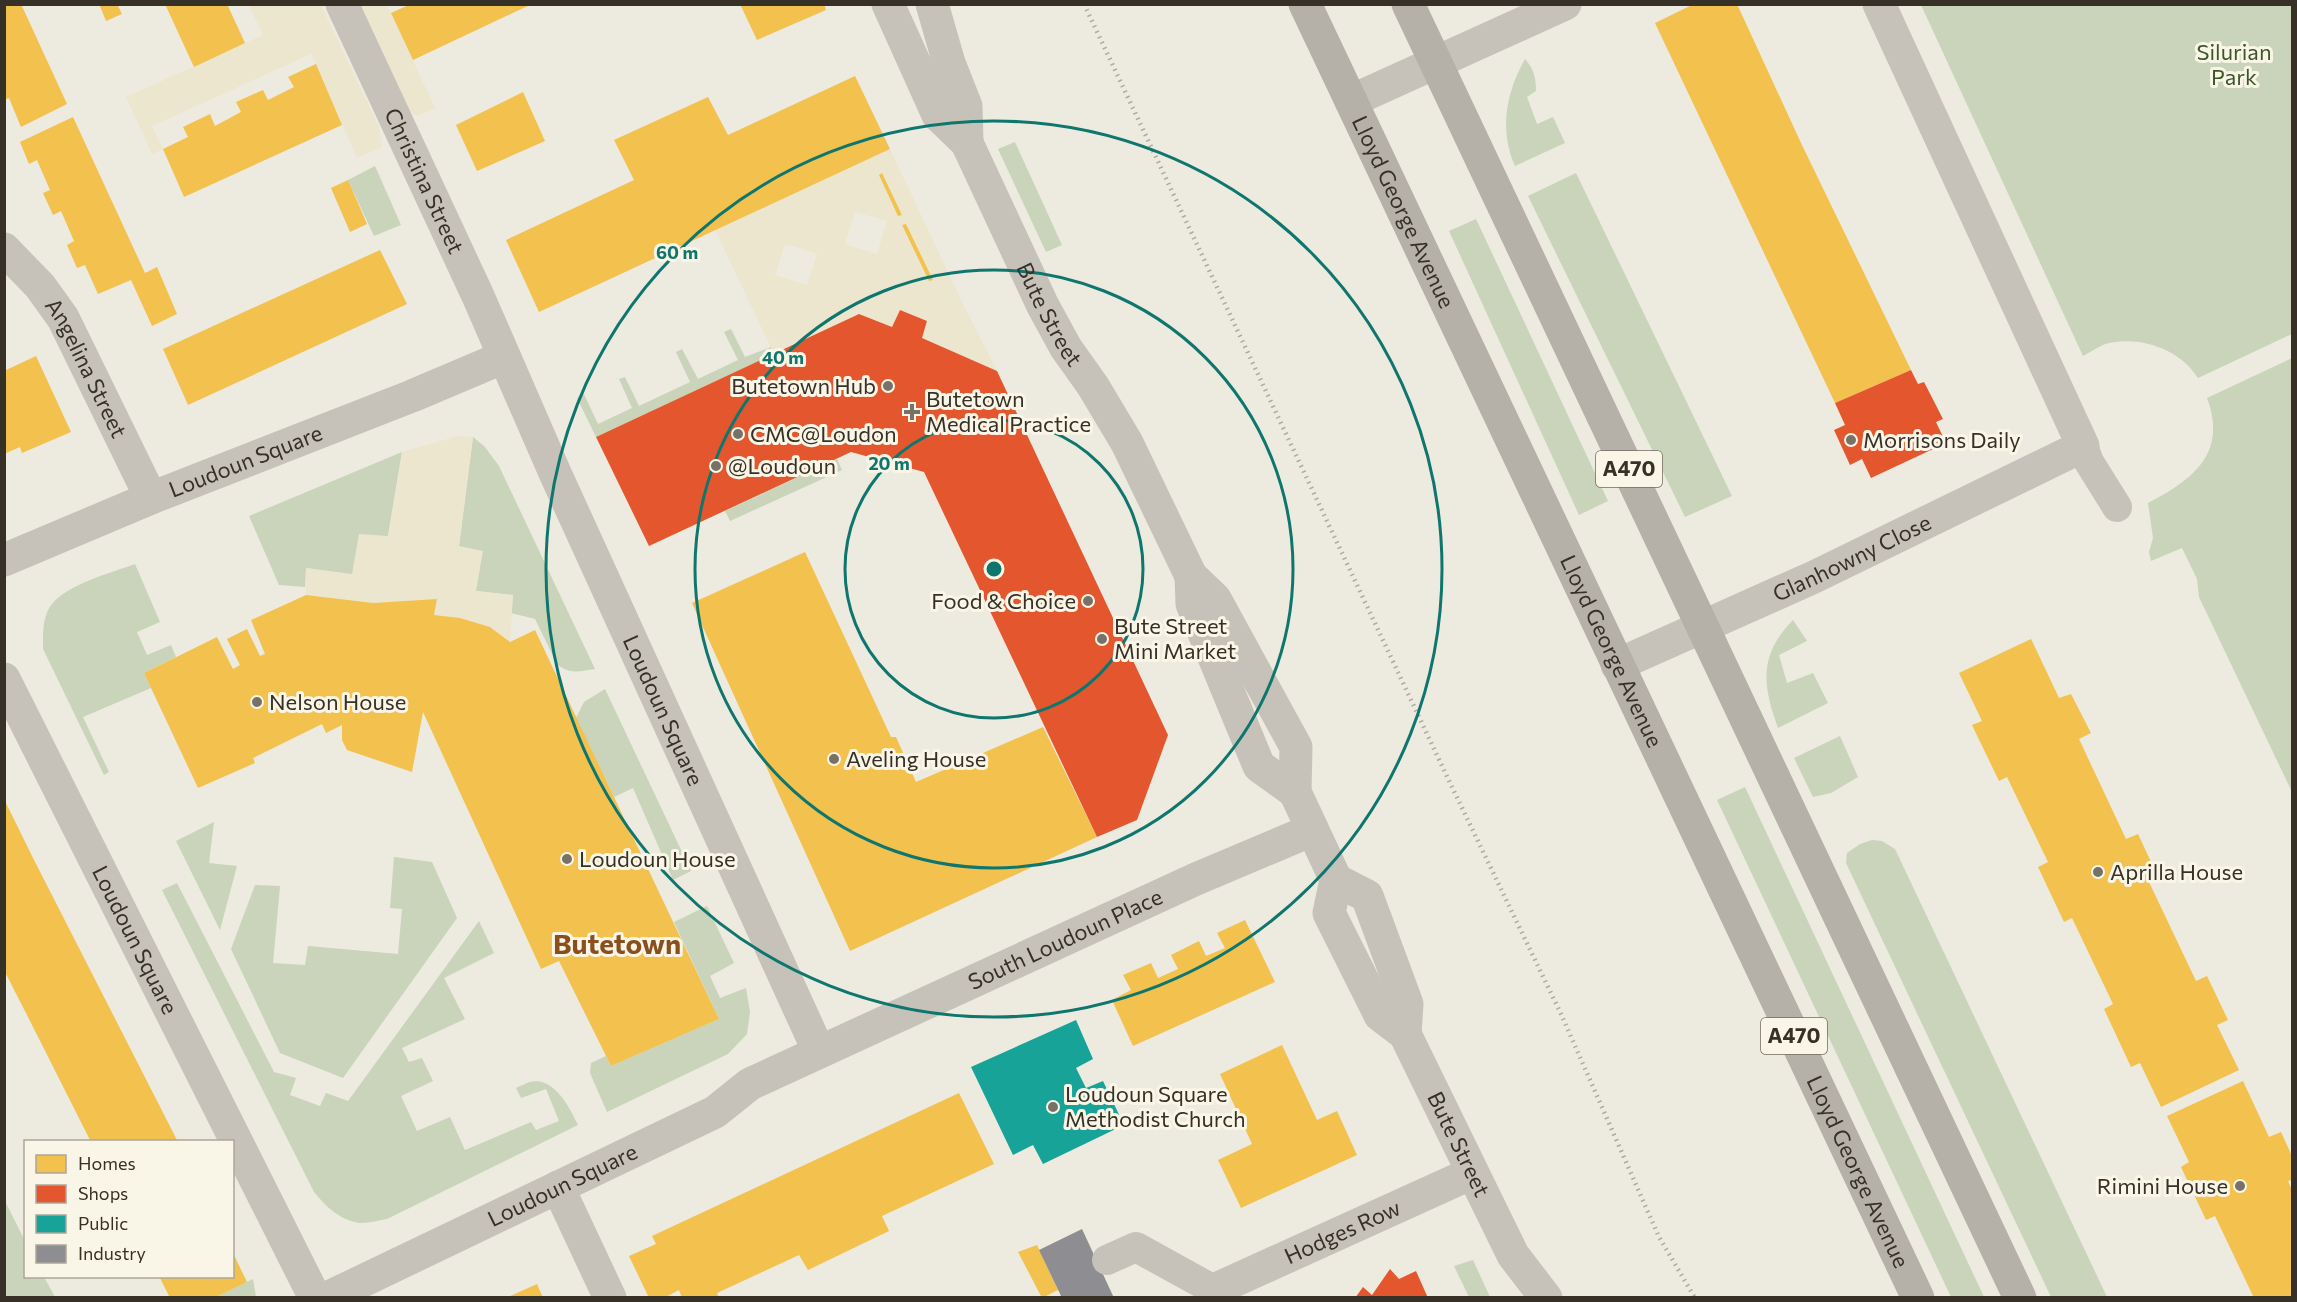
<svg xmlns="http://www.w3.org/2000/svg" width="2297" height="1302" font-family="Commissioner,sans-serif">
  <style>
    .green { fill: #c9d4ba }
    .plaza { fill: #ece6cf; fill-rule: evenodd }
    .homes { fill: #f2c14e }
    .shops { fill: #e4572e }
    .public { fill: #17a398 }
    .industry { fill: #8d8d92 }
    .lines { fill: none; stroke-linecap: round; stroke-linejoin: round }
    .lane { stroke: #c6c2b9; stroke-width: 30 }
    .street { stroke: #c6c2b9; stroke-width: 33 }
    .primary { stroke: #b5b0a8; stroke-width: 33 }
    .rail { stroke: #aeaaa3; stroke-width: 4.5; stroke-dasharray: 1.5 4.5; stroke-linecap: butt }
    .ring { fill: none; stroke: #0f766e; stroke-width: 3 }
    .poi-dot { fill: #777168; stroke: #faf6e7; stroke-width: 2 }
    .labels { text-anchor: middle; stroke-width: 6; stroke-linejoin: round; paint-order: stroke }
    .shield { fill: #faf6e7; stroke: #726b61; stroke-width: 1.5 }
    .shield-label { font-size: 21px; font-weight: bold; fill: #373027 }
    .park-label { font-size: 22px; fill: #3c562a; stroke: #faf6e7 }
    .street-label { font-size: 22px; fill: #373027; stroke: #faf6e7 }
    .poi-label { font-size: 22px; fill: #373027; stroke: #faf6e7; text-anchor: start }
    .district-label { font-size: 28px; font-weight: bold; fill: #894f1d; stroke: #faf6e7 }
    .centre { fill: #0f766e; stroke: #faf6e7; stroke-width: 3 }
    .ring-label { font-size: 18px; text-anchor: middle; font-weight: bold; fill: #0f766e; stroke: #faf6e7; stroke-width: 6; stroke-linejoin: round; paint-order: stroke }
  </style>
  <rect width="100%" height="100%" fill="#edeae0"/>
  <g class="green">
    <path d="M1921 5H2292V334L2198 378C2180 349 2141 336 2109 343 2100 345 2091 352 2083 356Z"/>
    <path d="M1525 59C1534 69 1536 78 1536 91L1527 97 1537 124 1553 117 1565 143 1515 166C1499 131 1506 92 1525 59Z"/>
    <polygon points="1015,142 1062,245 1046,252 998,149"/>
    <polygon points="375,166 401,225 374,236 348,180"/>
    <polygon points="1576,173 1732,496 1685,517 1528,196"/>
    <polygon points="1476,219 1608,501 1579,515 1449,231"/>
    <polygon points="731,329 745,357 771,347 774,354 596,437 577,398 584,394 598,424 632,408 619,379 625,377 639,406 690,382 676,352 682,349 698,379 738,360 724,332"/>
    <path d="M2292 358V792L2199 597 2197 579 2182 548 2151 561 2149 552 2153 538 2148 503C2192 480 2228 454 2207 398Z"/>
    <path d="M473 437 485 447 499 466 595 669C581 671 569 675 557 664L535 619 511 613 513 595 476 591 459 546Z"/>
    <polygon points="402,452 388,536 352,575 306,568 305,587 279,585 249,516"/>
    <polygon points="837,459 842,470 730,521 725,511"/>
    <path d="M135 564 160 622 137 632 147 655 171 645 176 657 144 673 151 688 83 717 109 772 104 775 43 649C43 635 42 616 52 604 68 584 111 573 135 564Z"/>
    <path d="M1793 620 1807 641 1779 655 1787 683 1813 673 1828 703 1778 728C1762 684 1759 655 1793 620Z"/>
    <polygon points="605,689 691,871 673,880 633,788 614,797 576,718 584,702"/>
    <polygon points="1840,736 1858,777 1831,793 1813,797 1794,758"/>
    <polygon points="1745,787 1984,1297 1951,1297 1717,800"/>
    <polygon points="214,822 209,863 237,866 220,930 176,841"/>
    <polygon points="1872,840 1882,841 1895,849 2107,1297 2051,1297 1846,863 1847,853 1860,844"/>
    <polygon points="394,857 432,862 457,918 343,1078 280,1053 231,949 255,885 280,886 273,963 305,965 308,946 398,954 402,909 390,908"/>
    <path d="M177 883 274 1072 296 1078 290 1095 320 1106 326 1093 348 1101 479 921 494 953 444 978 465 1019 402 1048 409 1062 422 1058 433 1081 401 1096 417 1131 450 1117 465 1150 531 1122 536 1130 559 1121 546 1089 521 1098 516 1088C521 1086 526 1083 530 1082 554 1076 570 1108 578 1125L387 1219C379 1220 370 1223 362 1223 342 1222 326 1207 314 1192L162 890Z"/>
    <polygon points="707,906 734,963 710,976 720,998 746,988 750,1012 747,1034 728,1054 607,1112 590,1073 591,1063 606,1056 611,1066 719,1019 674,922"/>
    <polygon points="5,1201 25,1241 26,1276 44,1277 55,1297 5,1297"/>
    <polygon points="1473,1260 1490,1297 1469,1297 1454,1266"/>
    <polygon points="253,1279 256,1297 214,1298"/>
  </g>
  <g class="plaza">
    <polygon points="249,5 321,5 379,127 382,147 357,158 311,54 152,126 163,149 152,154 126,97 263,35"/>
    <polygon points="361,5 387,5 435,108 416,116 409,110"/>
    <path d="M890 149 963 304 997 371 922 338 927 321 900 310 892 327 859 314 774 354 715 230ZM882 173 902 214V215L898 216 879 175ZM855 212 887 221 877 254 845 244ZM906 224 933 279V280L929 281 902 226ZM785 244 817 254 807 285 775 275Z"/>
    <polygon points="458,436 473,437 459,546 483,551 476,591 513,595 510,642 490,627 460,618 434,615 437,599 373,603 306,595 306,568 352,574 359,534 388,536 402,452"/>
  </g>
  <g class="homes">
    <polygon points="4,4 21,4 67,104 21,127 9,98 4,100"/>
    <polygon points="99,4 117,4 122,14 106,21"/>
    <polygon points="165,4 227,4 245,43 194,67"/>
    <polygon points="411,4 532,4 413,60 391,13"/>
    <polygon points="740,4 824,4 826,10 757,40"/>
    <polygon points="1694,4 1737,4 1801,143 1911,370 1835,403 1655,23"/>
    <polygon points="316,64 342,125 184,197 163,149 188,137 183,127 210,114 215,126 241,112 236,102 263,90 268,100 294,87 288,77"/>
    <polygon points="855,76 890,149 539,312 506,240 634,180 614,140 708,97 728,135"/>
    <polygon points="523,92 545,141 477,171 456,125"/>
    <polygon points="73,117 145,273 157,267 177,314 152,326 131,280 98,294 85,265 77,268 67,245 74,241 61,211 53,215 43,193 50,190 37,160 29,164 20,142"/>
    <polygon points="882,173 902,215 898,216 879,175"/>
    <polygon points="348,180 367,224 350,232 331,188"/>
    <polygon points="906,224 933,280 929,281 902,225"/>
    <polygon points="380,250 407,304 188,405 163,349"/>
    <polygon points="36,356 71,432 22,453 20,447 4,454 4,371"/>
    <polygon points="805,552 891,737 896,737 916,782 1043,727 1097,837 850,951 692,603"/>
    <polygon points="306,595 373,603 437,599 434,615 460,618 490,627 510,642 535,630 719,1019 611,1066 559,961 541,969 423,712 412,772 347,750 342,740 342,725 326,733 322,724 253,758 255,763 198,788 144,673 217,637 233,669 240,665 227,639 247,629 260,656 265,654 251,620"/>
    <polygon points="2031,639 2059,698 2071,694 2091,733 2079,739 2126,839 2138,834 2158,877 2149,882 2196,981 2207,976 2228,1020 2217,1025 2239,1070 2161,1107 2140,1063 2131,1067 2104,1009 2113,1004 2072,918 2064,922 2038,867 2048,862 2007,777 1999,781 1972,725 1982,721 1959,673"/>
    <polygon points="4,799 32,856 178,1142 91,1142 29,1019 4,970"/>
    <polygon points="1245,920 1275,982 1133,1046 1112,1000 1131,990 1123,975 1151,963 1158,978 1178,969 1171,955 1199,941 1206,956 1225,948 1217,933"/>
    <polygon points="1282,1045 1317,1120 1337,1111 1357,1155 1241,1208 1218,1160 1252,1144 1220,1074"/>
    <polygon points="2243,1081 2269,1137 2281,1132 2292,1156 2292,1180 2288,1181 2292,1190 2292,1298 2254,1298 2215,1216 2206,1220 2181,1167 2189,1162 2167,1116"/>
    <polygon points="959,1093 994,1164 882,1216 889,1231 808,1270 799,1255 717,1293 719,1298 682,1298 679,1290 664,1298 649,1298 629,1256 656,1244 652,1236"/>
    <polygon points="1037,1245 1058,1290 1042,1298 1018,1252"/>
    <polygon points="232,1251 247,1282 214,1298 170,1298 159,1276 232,1276"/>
    <polygon points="537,1284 543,1298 506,1298"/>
  </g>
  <g class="shops">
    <polygon points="900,310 927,321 922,338 997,371 1168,735 1137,820 1097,837 924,472 851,452 649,546 596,437 859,314 892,327"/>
    <polygon points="1911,370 1918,384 1924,382 1943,419 1936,422 1946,443 1871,478 1862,459 1850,465 1834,430 1845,425 1835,403"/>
    <polygon points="1390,1269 1399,1279 1416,1271 1428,1298 1355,1298 1363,1287 1372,1295"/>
  </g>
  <polygon class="public" points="1076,1020 1093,1059 1076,1068 1086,1088 1103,1081 1124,1125 1043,1164 1033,1145 1013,1155 971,1067"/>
  <polygon class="industry" points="1082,1229 1114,1298 1062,1298 1039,1250"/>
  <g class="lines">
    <g class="lane">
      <polyline points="2083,446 2089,462 2117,507"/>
      <polyline points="1107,1260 1136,1247 1214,1290 1217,1298"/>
    </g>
    <g class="street">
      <path id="s1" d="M342 4 478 296 555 473 819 1052"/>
      <polyline points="888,4 938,115 967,143 966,106 949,63 932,4"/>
      <polyline points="1351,101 1565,4"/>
      <path id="s2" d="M967 143 1043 306 1066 348 1093 386 1127 443 1191 576 1215 599 1296 747 1295 792 1336 880 1329 913 1380 1015 1405 1034 1513 1255 1546 1298"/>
      <path id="s3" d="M4 249 40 286 63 318 151 498"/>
      <path id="s4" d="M4 560 151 498 412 396 504 357"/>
      <polyline points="1191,576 1192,604 1259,766 1295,792"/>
      <path id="s5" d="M1617 665 1814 577 2083 446 1879 4"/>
      <path id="s6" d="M4 679 315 1298"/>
      <polyline points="1336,880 1367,896 1407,1004 1405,1034"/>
      <polyline points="558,1187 610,1298"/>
      <path id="s7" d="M1214 1290 1472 1173"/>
      <path id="s8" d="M327 1298 715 1112 750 1084 1196 879 1312 830"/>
    </g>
    <g class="primary">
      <path id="s9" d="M1305 4 1918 1298"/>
      <polyline points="1408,4 2020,1298"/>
    </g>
    <polyline class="rail" points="1084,4 1451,785 1561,1014 1659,1237 1695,1298"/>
  </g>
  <g class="ring">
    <circle cx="994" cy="569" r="149"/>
    <circle cx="994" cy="569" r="299"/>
    <circle cx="994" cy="569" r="448"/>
  </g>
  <g class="poi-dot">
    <circle cx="888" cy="386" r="6"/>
    <path d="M909 403h6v6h6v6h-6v6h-6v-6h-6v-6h6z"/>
    <circle cx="738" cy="434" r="6"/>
    <circle cx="1851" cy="440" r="6"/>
    <circle cx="716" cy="466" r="6"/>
    <circle cx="1088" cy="601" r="6"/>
    <circle cx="1102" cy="639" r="6"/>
    <circle cx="257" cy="702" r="6"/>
    <circle cx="834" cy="759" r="6"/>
    <circle cx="567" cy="859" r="6"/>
    <circle cx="2098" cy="872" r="6"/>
    <circle cx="1053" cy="1107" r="6"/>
    <circle cx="2240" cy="1186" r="6"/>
  </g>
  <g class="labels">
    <g class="shield">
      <rect x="1596" y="451" width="66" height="36" rx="4.5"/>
      <rect x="1761" y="1018" width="66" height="36" rx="4.5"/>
    </g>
    <g class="shield-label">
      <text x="1629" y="476">A470</text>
      <text x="1794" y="1043">A470</text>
    </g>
    <g class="park-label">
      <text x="2234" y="60">Silurian<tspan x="2234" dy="25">Park</tspan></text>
    </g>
    <g class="street-label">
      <text dy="8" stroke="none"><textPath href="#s1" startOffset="195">Christina Street</textPath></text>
      <text dy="8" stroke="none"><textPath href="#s9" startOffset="230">Lloyd George Avenue</textPath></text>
      <text dy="8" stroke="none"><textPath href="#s2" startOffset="190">Bute Street</textPath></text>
      <text dy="8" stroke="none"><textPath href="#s3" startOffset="146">Angelina Street</textPath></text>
      <text dy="8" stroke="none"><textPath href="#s4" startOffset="261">Loudoun Square</textPath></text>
      <text dy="8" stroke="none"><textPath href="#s5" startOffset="258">Glanhowny Close</textPath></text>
      <text dy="8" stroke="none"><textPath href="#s9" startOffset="716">Lloyd George Avenue</textPath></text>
      <text dy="8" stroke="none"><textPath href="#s1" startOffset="776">Loudoun Square</textPath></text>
      <text dy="8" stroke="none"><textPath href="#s8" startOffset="822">South Loudoun Place</textPath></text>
      <text dy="8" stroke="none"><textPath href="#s6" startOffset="292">Loudoun Square</textPath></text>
      <text dy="8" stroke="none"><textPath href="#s2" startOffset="1134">Bute Street</textPath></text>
      <text dy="8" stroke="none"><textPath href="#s9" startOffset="1292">Lloyd George Avenue</textPath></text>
      <text dy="8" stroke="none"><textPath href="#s8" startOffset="261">Loudoun Square</textPath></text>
      <text dy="8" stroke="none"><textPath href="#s7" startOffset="141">Hodges Row</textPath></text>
    </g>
    <g class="poi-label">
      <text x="876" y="394" text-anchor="end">Butetown Hub</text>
      <text x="926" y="407">Butetown<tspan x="926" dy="25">Medical Practice</tspan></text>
      <text x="750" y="442">CMC@Loudon</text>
      <text x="1863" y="448">Morrisons Daily</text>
      <text x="728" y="474">@Loudoun</text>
      <text x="1076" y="609" text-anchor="end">Food &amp; Choice</text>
      <text x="1114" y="634">Bute Street<tspan x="1114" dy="25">Mini Market</tspan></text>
      <text x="269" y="710">Nelson House</text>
      <text x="846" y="767">Aveling House</text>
      <text x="579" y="867">Loudoun House</text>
      <text x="2110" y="880">Aprilla House</text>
      <text x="1065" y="1102">Loudoun Square<tspan x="1065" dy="25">Methodist Church</tspan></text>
      <text x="2228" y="1194" text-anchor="end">Rimini House</text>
    </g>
    <g class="district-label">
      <text x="617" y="954">Butetown</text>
    </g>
  </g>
  <circle cx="994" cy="569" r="9" class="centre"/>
  <g class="ring-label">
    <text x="677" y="259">60 m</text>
    <text x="783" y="364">40 m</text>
    <text x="889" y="470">20 m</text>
  </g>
  <rect width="2297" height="1302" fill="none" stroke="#373027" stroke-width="12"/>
  <rect x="24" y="1140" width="210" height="138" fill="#faf6e7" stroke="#aca79a" stroke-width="1.5"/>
  <rect x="36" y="1155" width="30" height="18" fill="#f2c14e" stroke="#aca79a" stroke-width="1.5"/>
  <text x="78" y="1170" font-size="18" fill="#373027">Homes</text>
  <rect x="36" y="1185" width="30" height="18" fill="#e4572e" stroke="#aca79a" stroke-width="1.5"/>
  <text x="78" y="1200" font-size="18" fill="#373027">Shops</text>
  <rect x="36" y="1215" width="30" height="18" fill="#17a398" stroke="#aca79a" stroke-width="1.5"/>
  <text x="78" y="1230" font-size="18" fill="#373027">Public</text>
  <rect x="36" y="1245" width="30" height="18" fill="#8d8d92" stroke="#aca79a" stroke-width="1.5"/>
  <text x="78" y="1260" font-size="18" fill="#373027">Industry</text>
</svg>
